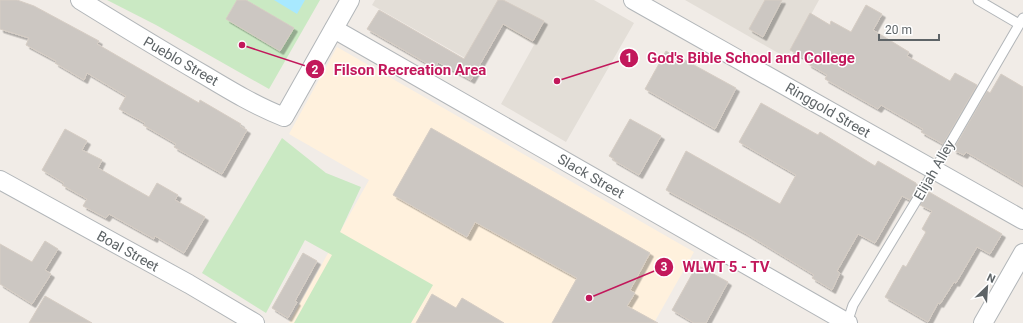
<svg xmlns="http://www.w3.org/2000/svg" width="1023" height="323" font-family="Roboto,sans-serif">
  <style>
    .commercial { fill: #fff1dd }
    .education { fill: #e3ded7 }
    .green { fill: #cae9c3 }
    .water { fill: #a8e9ff }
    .building { fill: #ccc7c2; stroke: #d6cdc4; filter: url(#shadow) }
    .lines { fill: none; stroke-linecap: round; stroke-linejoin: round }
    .service-casing { stroke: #b2b6b9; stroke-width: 11 }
    .minor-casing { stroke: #b2b6b9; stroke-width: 20 }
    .service { stroke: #fff; stroke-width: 9 }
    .minor { stroke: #fff; stroke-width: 18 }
    .labels { text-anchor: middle; stroke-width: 3; stroke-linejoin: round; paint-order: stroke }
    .street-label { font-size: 14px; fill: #5e6467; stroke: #fff }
    .leader { fill: none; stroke: #c2185b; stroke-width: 1.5 }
    .callout-dot { fill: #c2185b; stroke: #fff; stroke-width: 1.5 }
    .mark-label { font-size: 12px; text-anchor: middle; font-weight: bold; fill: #fff }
    .callout-label { font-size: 15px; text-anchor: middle; font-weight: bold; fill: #c2185b; stroke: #fff; stroke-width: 3; stroke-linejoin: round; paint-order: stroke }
  </style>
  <defs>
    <filter id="shadow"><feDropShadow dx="3.5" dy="3.5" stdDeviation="0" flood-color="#0004"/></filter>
  </defs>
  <rect width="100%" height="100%" fill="#f1ece7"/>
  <polygon class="commercial" points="337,47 694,252 654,323 289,323 369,180 289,134"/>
  <g class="education">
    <polygon points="375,0 594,0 634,23 566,142 501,104 534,45 488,18 465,58 372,5"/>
    <polygon points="685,0 819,0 787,58"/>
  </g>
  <g class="green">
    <polygon points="107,0 320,0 269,89 156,25"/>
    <polygon points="282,138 326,173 361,187 340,232 433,285 411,323 294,323 332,255 305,240 266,313 202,273"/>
  </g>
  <polygon class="water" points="274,0 305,0 297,14"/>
  <g class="building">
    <polygon points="0,0 17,0 34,6 99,41 97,44 166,84 199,103 200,100 241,124 240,126 247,130 222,174 174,147 176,144 143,125 145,123 119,109 126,96 87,73 84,80 55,63 56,61 26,45 29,38 0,29"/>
    <polygon points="237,0 246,0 294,28 280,51 226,19"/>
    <polygon points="498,0 503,0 544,21 533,41 503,24 471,80 438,62 435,68 367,29 379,10 464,59"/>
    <polygon points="765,0 782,0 763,37 749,29"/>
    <polygon points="866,5 882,14 873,30 909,52 907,56 950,81 955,73 977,85 943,144 921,132 923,129 881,105 878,109 825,79 827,75 808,64 809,61 790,50 810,13 830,25 831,21 851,32"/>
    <polygon points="666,51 671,54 672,53 736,88 715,129 645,89"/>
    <polygon points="1001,74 1023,87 1023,185 966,152 964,155 953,150 987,91 990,93"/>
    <polygon points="761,103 818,135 820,132 875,166 878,161 916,183 916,184 918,186 910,200 902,196 875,243 858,234 837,271 840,273 832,290 812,278 814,275 745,233 666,190 686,151 780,204 796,175 739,142"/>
    <polygon points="630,119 661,136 639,175 613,160 614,159 609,156"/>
    <polygon points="431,128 650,253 630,290 635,293 627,306 658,323 552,323 577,278 475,222 467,237 393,195"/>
    <polygon points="65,129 87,141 82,150 102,160 98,168 149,197 157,183 178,195 175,200 205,217 184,253 155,236 154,239 109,214 106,218 83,206 87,199 62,185 64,183 42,170"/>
    <polygon points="929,192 1002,234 990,254 977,247 956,283 954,282 940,304 938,303 928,322 885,297 903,265 906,267 926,232 922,229 932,211 920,205"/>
    <polygon points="45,241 58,249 45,270 51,274 32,304 0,284 0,244 32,262"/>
    <polygon points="303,253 317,261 295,301 297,302 288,318 272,308"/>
    <polygon points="697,265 728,282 706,323 694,323 672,310"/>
    <polygon points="432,294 456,308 462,298 504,323 416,323"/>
    <polygon points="45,296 92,323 29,323"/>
  </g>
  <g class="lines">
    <defs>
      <g id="service">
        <polyline points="978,0 1019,24"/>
        <polyline points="847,323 853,305 927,183 1023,18"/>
      </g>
      <g id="minor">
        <path d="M80 0C122 26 163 51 206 76 231 91 256 106 284 117L350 0"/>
        <polyline points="633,0 1023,220"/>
        <polyline points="334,29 848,323"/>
        <polyline points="0,180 189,284 255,323"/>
        <polyline points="983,323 1023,253"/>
      </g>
    </defs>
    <use href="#service" class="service-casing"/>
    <use href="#minor" class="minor-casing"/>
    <use href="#service" class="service"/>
    <use href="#minor" class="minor"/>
  </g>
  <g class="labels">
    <g class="street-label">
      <text transform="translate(181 61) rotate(30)" y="5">Pueblo Street</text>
      <text transform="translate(828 110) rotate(30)" y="5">Ringgold Street</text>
      <text transform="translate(934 170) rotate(-60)" y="5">Elijah Alley</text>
      <text transform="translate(591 176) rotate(30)" y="5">Slack Street</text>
      <text transform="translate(128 251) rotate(29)" y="5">Boal Street</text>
    </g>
  </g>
  <path class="leader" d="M557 81L629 58M242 45L315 69M589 298L664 267"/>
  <g class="callout-dot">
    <circle cx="557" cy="81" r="4"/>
    <circle cx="242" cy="45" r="4"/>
    <circle cx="589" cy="298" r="4"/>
    <circle cx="629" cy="58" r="10"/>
    <circle cx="315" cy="69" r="10"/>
    <circle cx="664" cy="267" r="10"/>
  </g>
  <g class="mark-label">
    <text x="629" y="62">1</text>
    <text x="315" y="74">2</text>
    <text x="664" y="271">3</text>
  </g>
  <g class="callout-label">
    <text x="751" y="63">God's Bible School and College</text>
    <text x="410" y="75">Filson Recreation Area</text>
    <text x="726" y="272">WLWT 5 - TV</text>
  </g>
  <g transform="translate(987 287) rotate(25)" stroke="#ffffff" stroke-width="3" paint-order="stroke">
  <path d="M0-3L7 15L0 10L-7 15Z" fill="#5e6467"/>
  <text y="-6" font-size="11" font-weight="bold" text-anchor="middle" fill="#5e6467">N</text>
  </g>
  <path d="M879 34v6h60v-6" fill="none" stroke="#5e6467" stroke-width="2"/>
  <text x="885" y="34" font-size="12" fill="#5e6467" stroke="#ffffff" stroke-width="3" paint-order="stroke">20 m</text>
</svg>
